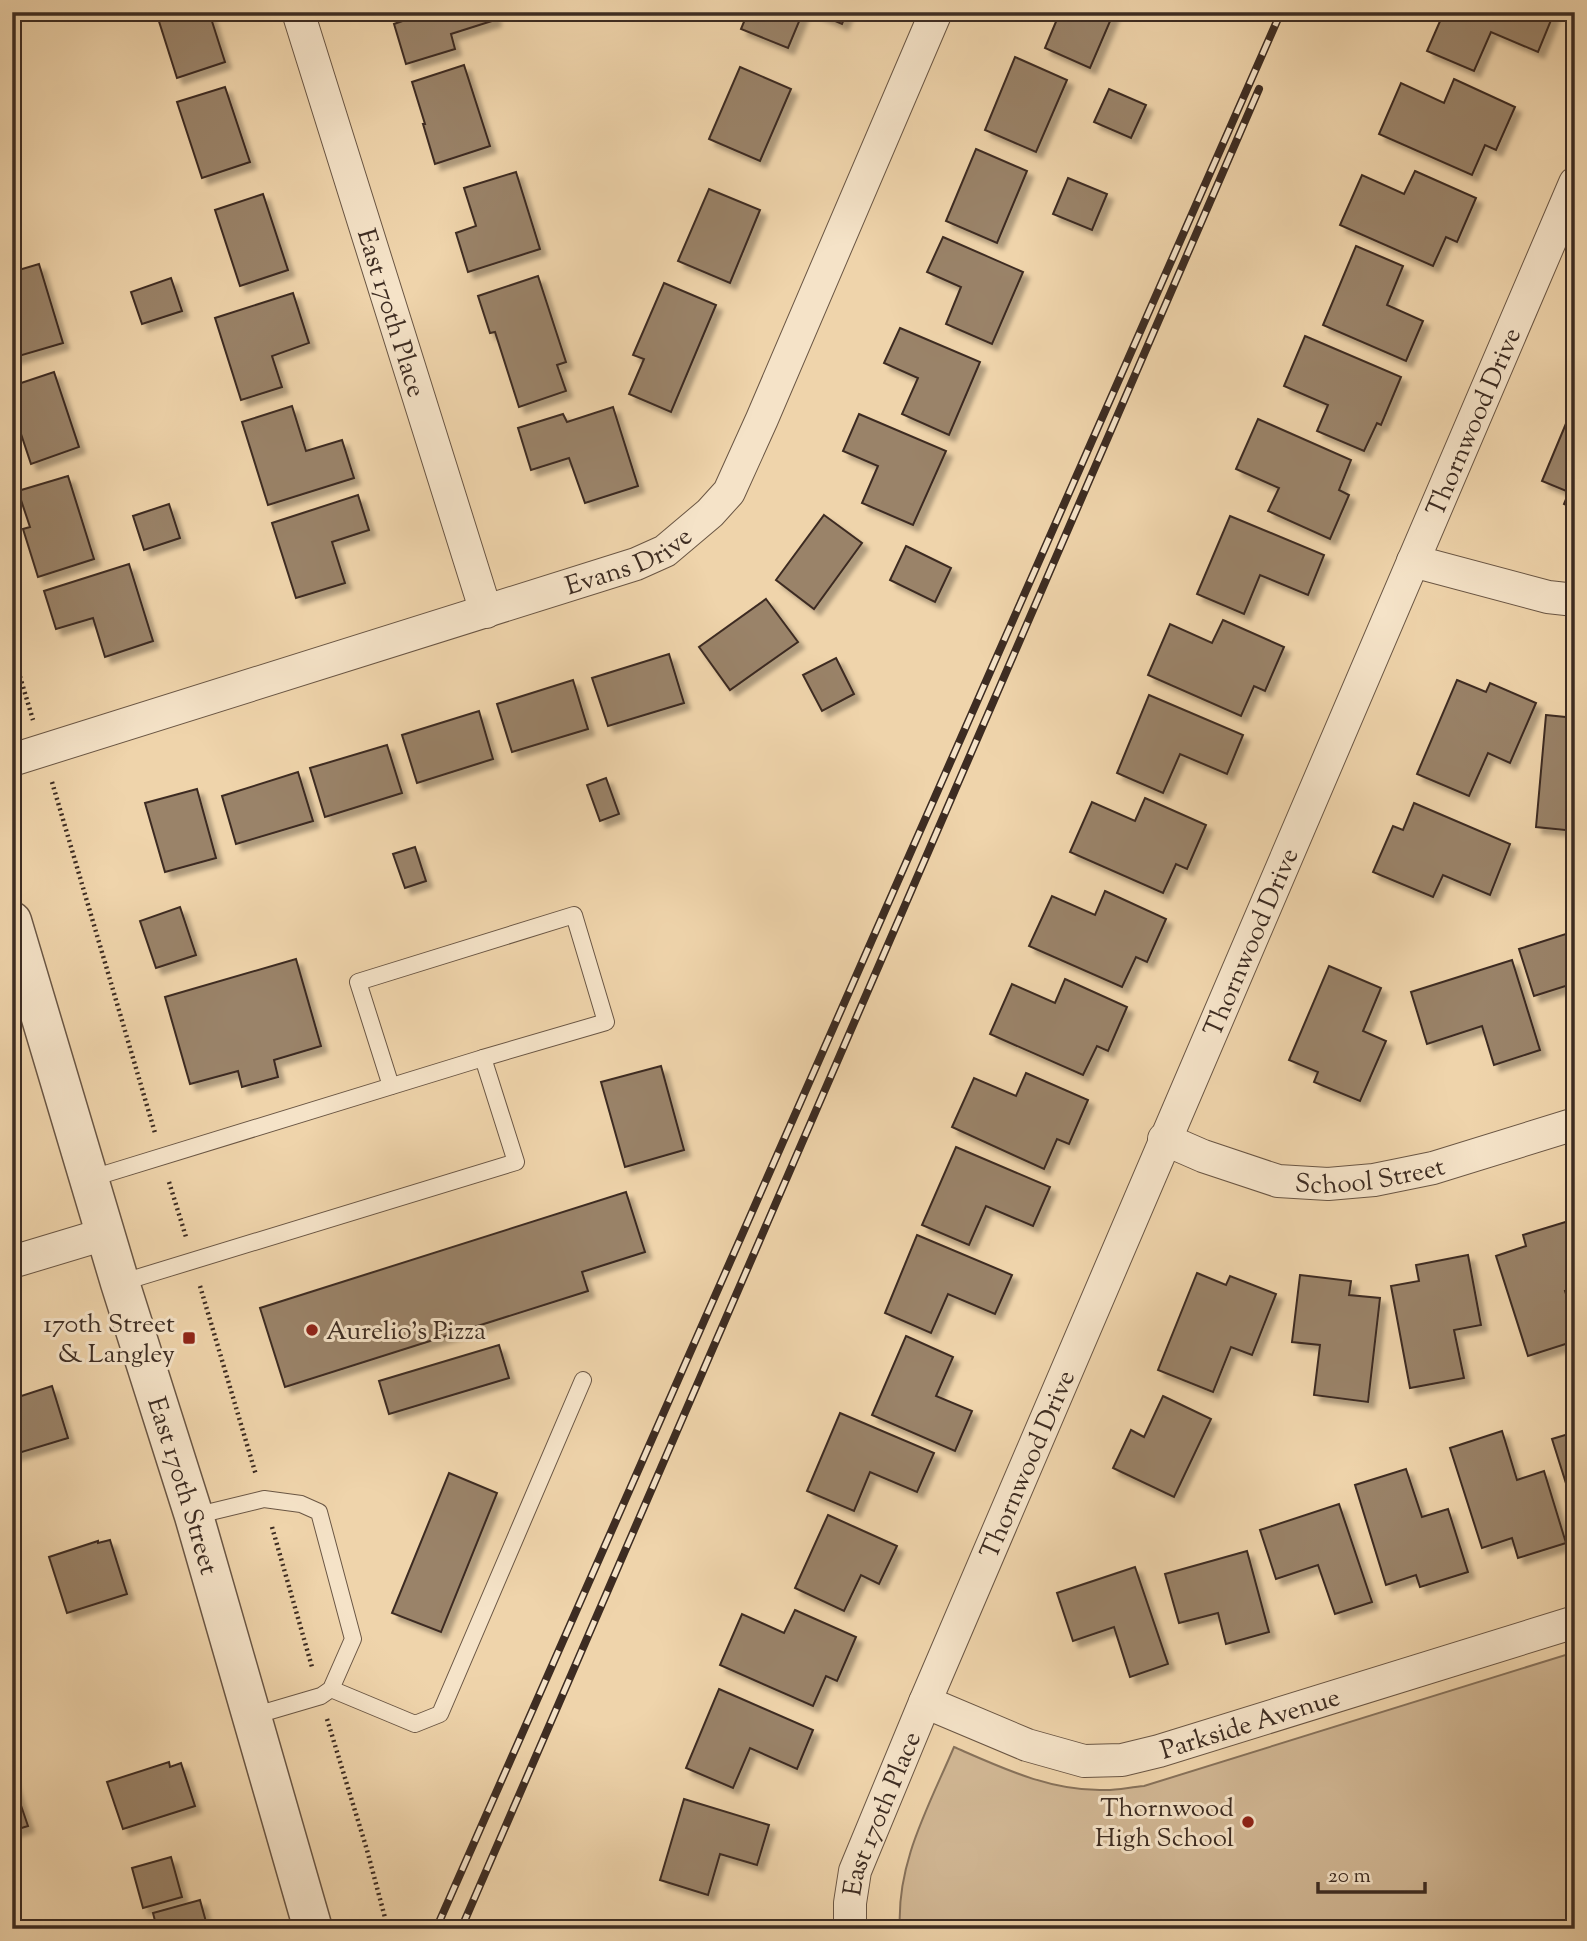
<svg xmlns="http://www.w3.org/2000/svg" width="1587" height="1941" font-family="'Sorts Mill Goudy',serif">
  <style>
    .green { fill: #d1b794; stroke: #87725b; stroke-width: 2 }
    .building { fill: #9a8369; stroke: #3d2c22; stroke-width: 2; filter: url(#shadow) }
    .lines { fill: none; stroke-linecap: round; stroke-linejoin: round }
    .service-casing { stroke: #6a5644; stroke-width: 18 }
    .minor-casing { stroke: #6a5644; stroke-width: 34 }
    .tertiary-casing { stroke: #6a5644; stroke-width: 41 }
    .path { stroke: #3d2c22; stroke-width: 4.5; stroke-dasharray: 2 3.5; stroke-linecap: butt }
    .service { stroke: #f5e3c8; stroke-width: 16 }
    .minor { stroke: #f5e3c8; stroke-width: 32 }
    .tertiary { stroke: #f5e3c8; stroke-width: 38 }
    .rail-casing { stroke: #3d2c22; stroke-width: 8 }
    .rail { stroke: #f5e3c8; stroke-width: 5; stroke-dasharray: 16; stroke-linecap: butt }
    .poi-dot { fill: #8f2418; stroke: #f5e3c8; stroke-width: 2.5 }
    .labels { text-anchor: middle; stroke-width: 6; stroke-linejoin: round; paint-order: stroke }
    .street-label { font-size: 26px; fill: #3d2c22; stroke: #f5e3c8 }
    .poi-label { font-size: 26px; fill: #3d2c22; stroke: #f5e3c8; text-anchor: end }
  </style>
  <defs>
    <filter id="shadow"><feDropShadow dx="6" dy="6" stdDeviation="2" flood-color="#0004"/></filter>
  </defs>
  <rect width="100%" height="100%" fill="#efd4ab"/>
  <filter id="stains"><feTurbulence type="fractalNoise" baseFrequency=".00286" numOctaves="4"/><feColorMatrix values="0 0 0 0 .2 0 0 0 0 .09 0 0 0 0 .02 0 0 0 .5 -.17"/></filter>
  <radialGradient id="worn" r=".72"><stop offset=".6" stop-color="#630" stop-opacity="0"/><stop offset="1" stop-color="#630" stop-opacity=".3"/></radialGradient>
  <path class="green" d="M1575 1652V1929H900C896 1863 929 1806 954 1747 1002 1768 1052 1792 1106 1790 1118 1790 1131 1787 1144 1786Z"/>
  <g class="building">
    <polygon points="156,12 209,12 225,62 177,78"/>
    <polygon points="428,12 493,12 495,20 451,34 455,49 406,64 394,24"/>
    <polygon points="748,12 803,12 788,48 741,29"/>
    <polygon points="814,12 847,12 842,24"/>
    <polygon points="1060,12 1114,12 1090,68 1045,48"/>
    <polygon points="1444,12 1553,12 1554,13 1538,52 1491,32 1474,71 1427,51"/>
    <polygon points="1015,57 1067,80 1036,152 985,130"/>
    <polygon points="464,65 490,146 435,164 423,124 425,124 412,82"/>
    <polygon points="740,67 791,89 760,161 709,139"/>
    <polygon points="1454,79 1515,107 1496,150 1485,145 1472,175 1379,134 1401,83 1444,103"/>
    <polygon points="225,87 250,162 202,178 177,102"/>
    <polygon points="1109,89 1146,105 1131,138 1094,122"/>
    <polygon points="976,149 1027,171 997,243 946,221"/>
    <polygon points="1415,171 1476,198 1457,242 1446,237 1433,266 1340,225 1362,175 1404,194"/>
    <polygon points="516,172 540,249 468,272 456,233 476,226 464,188"/>
    <polygon points="1068,178 1107,194 1092,230 1053,214"/>
    <polygon points="709,189 760,210 730,283 678,261"/>
    <polygon points="263,194 288,270 240,286 215,210"/>
    <polygon points="943,237 1023,272 992,344 946,324 961,287 927,272"/>
    <polygon points="1356,246 1403,266 1387,305 1423,321 1406,361 1323,325"/>
    <polygon points="39,264 63,343 12,358 12,272"/>
    <polygon points="538,276 566,362 557,365 566,391 519,407 495,332 490,333 478,296"/>
    <polygon points="171,278 182,311 142,324 131,292"/>
    <polygon points="664,283 716,305 671,412 629,394 644,359 633,355"/>
    <polygon points="293,293 309,343 272,356 282,387 241,400 215,318"/>
    <polygon points="900,328 980,362 949,435 902,414 918,378 884,363"/>
    <polygon points="1305,336 1401,377 1381,425 1377,423 1364,451 1317,431 1328,405 1284,386"/>
    <polygon points="54,372 79,447 31,464 12,407 12,386"/>
    <polygon points="1575,402 1575,509 1564,504 1569,492 1542,481"/>
    <polygon points="292,406 306,451 342,440 354,478 268,505 242,422"/>
    <polygon points="613,407 638,486 585,503 569,458 531,470 518,428 563,414 567,422"/>
    <polygon points="859,414 946,451 913,525 862,503 878,466 843,451"/>
    <polygon points="1258,419 1351,460 1339,490 1349,495 1330,539 1268,511 1279,488 1236,469"/>
    <polygon points="68,476 94,559 38,577 23,529 30,527 18,491"/>
    <polygon points="358,495 369,530 332,542 345,583 296,598 272,523"/>
    <polygon points="169,504 180,538 144,550 133,516"/>
    <polygon points="824,515 862,543 814,609 776,580"/>
    <polygon points="1230,516 1324,555 1308,595 1260,575 1244,614 1197,594"/>
    <polygon points="906,546 951,568 935,602 890,580"/>
    <polygon points="129,564 153,641 105,657 93,618 56,629 44,591"/>
    <polygon points="766,599 798,642 730,690 699,647"/>
    <polygon points="1223,620 1284,647 1265,691 1254,686 1241,716 1148,675 1170,624 1212,643"/>
    <polygon points="669,654 684,703 608,726 592,678"/>
    <polygon points="836,658 854,694 822,711 803,675"/>
    <polygon points="573,680 588,729 512,752 497,704"/>
    <polygon points="1457,680 1486,692 1490,683 1536,703 1510,763 1488,753 1469,796 1417,774"/>
    <polygon points="1149,695 1243,735 1227,774 1180,754 1163,793 1117,773"/>
    <polygon points="479,711 493,759 417,783 402,735"/>
    <polygon points="1546,715 1575,718 1575,831 1536,827"/>
    <polygon points="387,745 402,793 325,817 310,768"/>
    <polygon points="298,772 313,821 236,844 222,796"/>
    <polygon points="606,778 619,814 600,821 587,785"/>
    <polygon points="197,789 216,858 165,872 145,803"/>
    <polygon points="1145,798 1206,825 1187,869 1176,864 1163,893 1070,852 1092,802 1135,821"/>
    <polygon points="1414,803 1510,844 1490,895 1443,875 1433,897 1373,872 1393,826 1403,830"/>
    <polygon points="415,847 426,881 405,888 393,854"/>
    <polygon points="1105,891 1166,919 1147,962 1136,957 1122,987 1029,946 1052,896 1095,915"/>
    <polygon points="180,907 196,955 156,968 140,921"/>
    <polygon points="1575,931 1575,983 1534,996 1519,949"/>
    <polygon points="296,959 321,1046 274,1060 278,1077 242,1087 238,1071 190,1084 165,997"/>
    <polygon points="1512,960 1540,1050 1494,1065 1482,1026 1427,1044 1411,992"/>
    <polygon points="1329,966 1381,988 1363,1031 1386,1041 1360,1101 1314,1082 1318,1072 1289,1060"/>
    <polygon points="1065,979 1127,1007 1108,1051 1097,1046 1083,1075 990,1034 1012,984 1055,1003"/>
    <polygon points="661,1066 684,1150 625,1167 601,1082"/>
    <polygon points="1026,1073 1088,1100 1069,1144 1057,1139 1044,1169 952,1127 974,1078 1016,1096"/>
    <polygon points="956,1147 1050,1187 1033,1226 986,1206 969,1245 922,1225"/>
    <polygon points="626,1192 645,1252 582,1272 588,1291 285,1387 260,1308"/>
    <polygon points="1572,1220 1575,1227 1575,1288 1565,1291 1575,1322 1575,1341 1528,1356 1496,1256 1526,1246 1523,1235"/>
    <polygon points="917,1235 1012,1275 995,1314 948,1294 931,1333 885,1313"/>
    <polygon points="1468,1255 1481,1325 1454,1330 1464,1378 1410,1388 1391,1286 1419,1281 1416,1265"/>
    <polygon points="1197,1273 1226,1285 1230,1276 1276,1294 1252,1355 1231,1347 1213,1392 1158,1370"/>
    <polygon points="1300,1275 1351,1281 1349,1295 1380,1298 1368,1402 1314,1395 1320,1345 1292,1342"/>
    <polygon points="906,1336 953,1357 936,1396 972,1411 955,1451 872,1415"/>
    <polygon points="499,1345 509,1378 389,1414 379,1381"/>
    <polygon points="52,1386 68,1438 12,1455 12,1399"/>
    <polygon points="1163,1396 1211,1419 1174,1497 1113,1468 1131,1430 1144,1437"/>
    <polygon points="840,1413 934,1453 917,1492 870,1472 854,1511 807,1491"/>
    <polygon points="1502,1431 1517,1480 1544,1471 1566,1543 1518,1558 1512,1538 1482,1548 1450,1448"/>
    <polygon points="1575,1432 1575,1512 1552,1439"/>
    <polygon points="1406,1469 1422,1517 1448,1509 1468,1572 1420,1587 1416,1575 1386,1585 1355,1485"/>
    <polygon points="449,1473 497,1493 441,1632 392,1613"/>
    <polygon points="1339,1504 1372,1602 1335,1614 1318,1565 1276,1579 1260,1530"/>
    <polygon points="828,1515 897,1546 879,1584 861,1575 844,1611 795,1588"/>
    <polygon points="110,1540 127,1594 67,1613 49,1557 98,1541 98,1543"/>
    <polygon points="1247,1551 1269,1632 1226,1644 1218,1613 1179,1623 1165,1574"/>
    <polygon points="1135,1567 1168,1664 1130,1677 1114,1627 1073,1641 1057,1593"/>
    <polygon points="795,1610 856,1637 837,1681 826,1676 813,1706 720,1665 742,1614 784,1633"/>
    <polygon points="719,1689 813,1730 797,1769 750,1748 733,1788 686,1768"/>
    <polygon points="169,1762 170,1767 181,1763 195,1806 123,1829 107,1782"/>
    <polygon points="12,1779 28,1826 12,1831"/>
    <polygon points="684,1799 769,1825 757,1865 720,1854 708,1895 660,1880"/>
    <polygon points="171,1857 182,1897 143,1908 132,1868"/>
    <polygon points="200,1900 208,1929 157,1929 153,1913"/>
  </g>
  <g class="lines">
    <defs>
      <g id="service">
        <polyline points="391,1086 358,982 574,915 606,1022 483,1058"/>
        <polyline points="89,1179 483,1058 516,1162 120,1283"/>
        <polyline points="194,1516 264,1499 301,1504 319,1512 353,1639 331,1689 321,1696 253,1716"/>
        <polyline points="331,1689 415,1724 440,1714 583,1380"/>
      </g>
      <g id="minor">
        <path id="s1" d="M298 12 486 612"/>
        <polyline points="1413,561 1548,597 1575,600"/>
        <path id="s2" d="M12 760 636 564 665 551 710 513 729 492 762 419 936 12"/>
        <path id="s3" d="M1164 1139 1203 1156 1278 1181 1328 1184 1374 1180 1433 1168 1575 1124"/>
        <polyline points="12,1262 105,1234"/>
        <path id="s4" d="M925 1702 1027 1745 1084 1761 1122 1760 1159 1751 1575 1622"/>
        <path id="s5" d="M850 1929V1903L855 1871 925 1702 1575 183"/>
      </g>
      <g id="tertiary">
        <path id="s6" d="M12 921 120 1283 194 1516 313 1929"/>
      </g>
    </defs>
    <use href="#service" class="service-casing"/>
    <use href="#minor" class="minor-casing"/>
    <use href="#tertiary" class="tertiary-casing"/>
    <g class="path">
      <polyline points="12,650 33,720"/>
      <polyline points="52,782 155,1133"/>
      <polyline points="169,1182 186,1237"/>
      <polyline points="200,1286 256,1475"/>
      <polyline points="272,1527 312,1667"/>
      <polyline points="327,1719 367,1850 388,1929"/>
    </g>
    <use href="#service" class="service"/>
    <use href="#minor" class="minor"/>
    <use href="#tertiary" class="tertiary"/>
    <defs>
      <g id="rail">
        <polyline points="436,1929 1281,12"/>
        <polyline points="461,1929 1259,89"/>
      </g>
    </defs>
    <use href="#rail" class="rail-casing"/>
    <use href="#rail" class="rail"/>
  </g>
  <g class="poi-dot">
    <circle cx="312" cy="1330" r="7"/>
    <rect x="182" y="1331" width="14" height="14" rx="3.5"/>
    <circle cx="1248" cy="1822" r="7"/>
  </g>
  <g class="labels">
    <g class="street-label">
      <text dy="9" stroke="none"><textPath href="#s1" startOffset="315">East 170th Place</textPath></text>
      <text dy="9" stroke="none"><textPath href="#s5" startOffset="1634">Thornwood Drive</textPath></text>
      <text dy="9" stroke="none"><textPath href="#s2" startOffset="648">Evans Drive</textPath></text>
      <text dy="9" stroke="none"><textPath href="#s5" startOffset="1068">Thornwood Drive</textPath></text>
      <text dy="9" stroke="none"><textPath href="#s3" startOffset="214">School Street</textPath></text>
      <text dy="9" stroke="none"><textPath href="#s5" startOffset="500">Thornwood Drive</textPath></text>
      <text dy="9" stroke="none"><textPath href="#s6" startOffset="590">East 170th Street</textPath></text>
      <text dy="9" stroke="none"><textPath href="#s4" startOffset="341">Parkside Avenue</textPath></text>
      <text dy="9" stroke="none"><textPath href="#s5" startOffset="121">East 170th Place</textPath></text>
    </g>
    <g class="poi-label">
      <text x="175" y="1332">170th Street<tspan x="175" dy="30">&amp; Langley</tspan></text>
      <text x="326" y="1339" text-anchor="start">Aurelio's Pizza</text>
      <text x="1234" y="1816">Thornwood<tspan x="1234" dy="30">High School</tspan></text>
    </g>
  </g>
  <rect width="1587" height="1941" fill="none" stroke="#efd4ab" stroke-width="42"/>
  <rect x="14" y="14" width="1559" height="1913" fill="none" stroke="#3d2c22" stroke-width="3.5"/>
  <rect x="21" y="21" width="1545" height="1899" fill="none" stroke="#3d2c22" stroke-width="2"/>
  <path d="M1318 1882v10h107v-10" fill="none" stroke="#3d2c22" stroke-width="3.5"/>
  <text x="1328" y="1882" font-size="21" fill="#3d2c22" stroke="#f5e3c8" stroke-width="5" paint-order="stroke">20 m</text>
  <rect width="100%" height="100%" filter="url(#stains)"/>
  <rect width="100%" height="100%" fill="url(#worn)"/>
</svg>
